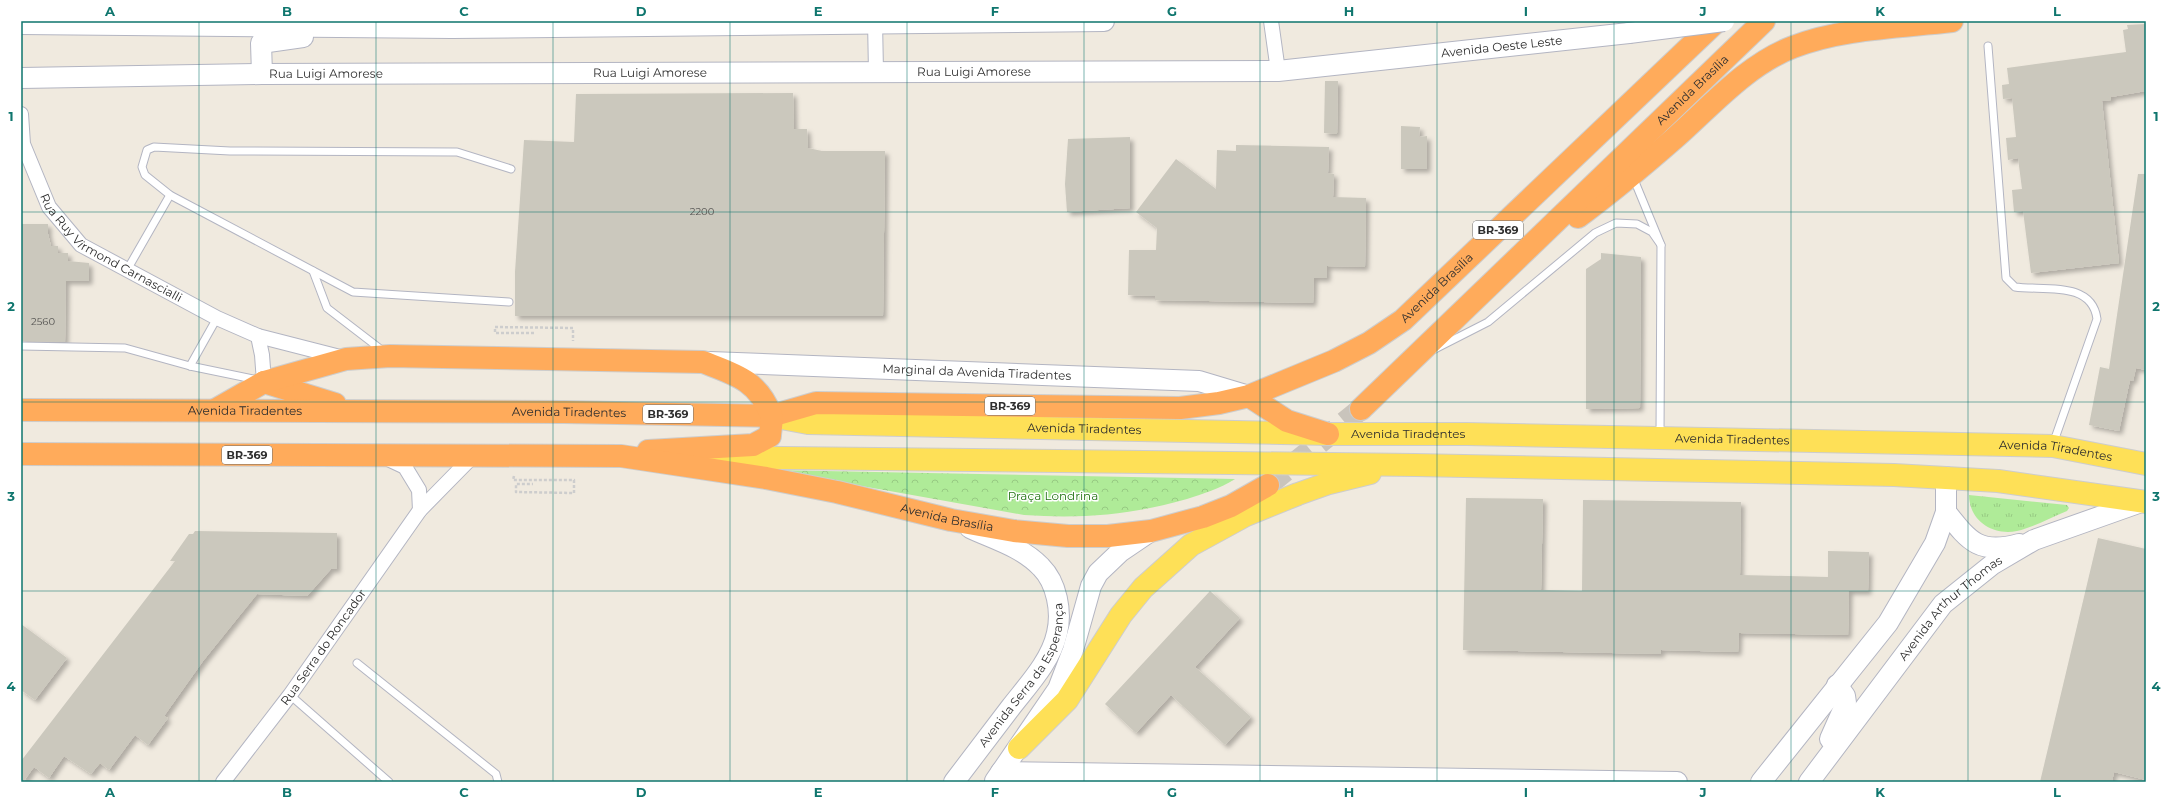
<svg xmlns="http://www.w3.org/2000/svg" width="2167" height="803" font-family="Montserrat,sans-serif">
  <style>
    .grass { fill: url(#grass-tufts) }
    .park { fill: url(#park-crowns) }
    .building { fill: #cbc8bd; filter: url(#shadow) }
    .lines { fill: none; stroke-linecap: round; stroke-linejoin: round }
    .highway-tunnel { stroke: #c9c4bc; stroke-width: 22; stroke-dasharray: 22 11; stroke-linecap: butt }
    .lane-casing { stroke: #b3b5c2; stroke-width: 9 }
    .street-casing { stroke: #b3b5c2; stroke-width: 16 }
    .secondary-casing { stroke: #b3b5c2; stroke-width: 22 }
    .primary-casing { stroke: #cdcdcd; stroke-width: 24 }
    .highway-casing { stroke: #cdcdcd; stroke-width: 24 }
    .path { stroke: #cdcdcd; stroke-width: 2.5; stroke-dasharray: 3 2; stroke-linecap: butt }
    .lane { stroke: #fff; stroke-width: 7 }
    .street { stroke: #fff; stroke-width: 14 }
    .secondary { stroke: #fff; stroke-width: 20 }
    .primary { stroke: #fee057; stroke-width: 22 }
    .highway { stroke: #ffab5b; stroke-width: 22 }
    .secondary-bridge-casing { stroke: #b3b5c2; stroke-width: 22; stroke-linecap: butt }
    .secondary-bridge { stroke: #fff; stroke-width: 20 }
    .grid { fill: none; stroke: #0f766e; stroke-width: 1; stroke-opacity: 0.55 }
    .labels { text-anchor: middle; stroke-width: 3; stroke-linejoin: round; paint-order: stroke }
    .number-label { font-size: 10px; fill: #555452 }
    .shield { fill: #fff; stroke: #6d6d6d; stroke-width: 1 }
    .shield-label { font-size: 11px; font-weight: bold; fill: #2e2e2e }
    .street-label { font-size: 12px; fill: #2e2e2e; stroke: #fff }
    .park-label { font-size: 12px; fill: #237414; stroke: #fff }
    .neatline { fill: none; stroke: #0f766e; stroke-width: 1.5 }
    .grid-label { font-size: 13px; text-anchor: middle; font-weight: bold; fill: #0f766e }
  </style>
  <defs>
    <pattern id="grass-tufts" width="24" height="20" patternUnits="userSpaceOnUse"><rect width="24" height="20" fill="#afeb98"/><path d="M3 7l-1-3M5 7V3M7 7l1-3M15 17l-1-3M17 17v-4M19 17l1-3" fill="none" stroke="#97ca83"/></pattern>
    <pattern id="park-crowns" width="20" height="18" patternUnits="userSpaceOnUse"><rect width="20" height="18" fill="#afeb98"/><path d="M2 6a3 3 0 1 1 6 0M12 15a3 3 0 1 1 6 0" fill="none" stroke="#97ca83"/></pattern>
    <filter id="shadow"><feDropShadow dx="3.5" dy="3.5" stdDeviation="2" flood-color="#0004"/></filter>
  </defs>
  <rect width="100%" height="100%" fill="#f0eadf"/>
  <path class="grass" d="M1969 495 2067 505 2069 508 2067 511C2050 518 2034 527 2017 531 1992 536 1969 520 1969 495Z"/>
  <path class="park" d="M772 470 1235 479C1221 488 1203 494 1187 499 1131 515 1082 519 1024 515Z"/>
  <g class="building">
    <polygon points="2146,24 2146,91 2111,97 2111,100 2102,101 2119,263 2031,273 2023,211 2014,212 2012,190 2022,189 2018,158 2008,160 2006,138 2016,137 2012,98 2003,99 2002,85 2009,84 2007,68 2126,52 2123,30 2128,29 2127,25"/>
    <polygon points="1325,81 1338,81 1337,134 1324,133"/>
    <polygon points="793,93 794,129 807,129 808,148 822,151 885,151 883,316 515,316 515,272 524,140 574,142 576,94"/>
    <polygon points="1401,126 1420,127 1419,137 1427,136 1427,169 1401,169"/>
    <polygon points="1130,137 1130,208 1067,212 1065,184 1068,139"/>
    <polygon points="1236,145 1329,147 1328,173 1334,174 1333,197 1366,198 1365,267 1327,266 1327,278 1314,278 1313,303 1155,300 1155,296 1128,295 1129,250 1156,250 1157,228 1136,212 1176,159 1216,189 1217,150 1236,151"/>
    <polygon points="2138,174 2146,174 2146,370 2136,368 2133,381 2130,380 2119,431 2089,425 2100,367 2109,369"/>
    <polygon points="21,224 48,224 48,234 51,246 58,246 58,253 68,253 68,261 89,263 89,281 66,281 65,342 21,341"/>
    <polygon points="1601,253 1641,257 1640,408 1586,409 1586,269 1601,259"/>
    <polygon points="1466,498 1543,499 1541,590 1582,591 1583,500 1741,502 1740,575 1828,577 1828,551 1869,552 1868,591 1849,591 1848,635 1739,633 1738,652 1661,650 1661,654 1463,650"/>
    <polygon points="195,531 337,533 337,569 331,569 307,596 257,594 203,661 164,716 168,718 148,745 135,735 109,770 100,763 91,774 64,756 49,778 34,767 23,782 21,782 21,761 175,561 170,561 189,534 193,534"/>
    <polygon points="2098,538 2146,549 2146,780 2114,772 2112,782 2040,782"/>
    <polygon points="1210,591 1240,618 1195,667 1251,717 1225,745 1171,695 1136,733 1105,704"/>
    <polygon points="21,624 67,658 35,700 21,690"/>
  </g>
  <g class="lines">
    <polyline class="highway-tunnel" points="1268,485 1361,409"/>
    <defs>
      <g id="lane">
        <path d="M1988 46 2006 278 2015 287C2042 291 2092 280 2097 319L2053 444"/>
        <polyline points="1633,177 1661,245 1660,435"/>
        <polyline points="127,270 170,195"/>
        <polyline points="313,271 327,308 383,351"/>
        <polyline points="509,302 353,292 170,195 145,175 142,167 147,150 154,147 230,151 457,152 511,169"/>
        <polyline points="21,346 125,348 190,366 258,380"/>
        <polyline points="1435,349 1488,322 1595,233 1616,223 1637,224 1652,232 1661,245"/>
        <polyline points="190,366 217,318"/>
        <polyline points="357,663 496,774 498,782"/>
        <polyline points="290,695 389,782"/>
      </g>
      <g id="street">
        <polyline points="875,21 876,72"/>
        <polyline points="1271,21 1278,71"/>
        <path id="s1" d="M21 114 23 144 49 207 81 245 217 318 258 336 344 358"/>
        <polyline points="258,336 262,355 264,382"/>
        <polyline points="388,459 405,467 419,490 420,510"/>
        <path id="s2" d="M223 782 290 695 420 510 474 455"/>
      </g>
      <g id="secondary">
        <polyline points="21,24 452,28 1104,21"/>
        <polyline points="262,74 261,43 303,37"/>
        <path id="s3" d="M21 78 262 74 1278 71 1629 33"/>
        <path id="s4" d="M710 362 1199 381 1249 396"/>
        <path d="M1946 512C1969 541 1979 555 2019 544"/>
        <polyline points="1830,739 1846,703 1845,696 1837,685"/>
        <polyline points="1001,772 1677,782"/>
        <polyline points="995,781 1058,689 1073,650 1091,586 1098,573 1120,552 1151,531"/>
        <path id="s5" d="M954 782C973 757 992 732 1011 707 1028 685 1051 661 1057 633 1062 612 1057 583 1041 567 1022 547 994 539 970 528"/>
        <polyline points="1761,782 1888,623 1935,543 1946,512 1946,477"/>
        <path id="s6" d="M1809 782 1943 604 1993 564 2034 540 2144 501"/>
      </g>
      <g id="primary">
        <path id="s7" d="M771 416 808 423 1328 434H1467L2053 446 2146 464"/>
        <polyline points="703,457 1415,465 1894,475 1998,481 2146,502"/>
        <polyline points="1019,748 1067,700 1121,615 1143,588 1191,545 1246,515 1298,494 1329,483 1370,473"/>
      </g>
      <g id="highway">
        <path d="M1578 217C1612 192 1644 165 1676 137 1712 105 1748 64 1793 47 1841 28 1901 27 1952 21"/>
        <polyline points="264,382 335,404"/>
        <polyline points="1249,396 1287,421 1328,434"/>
        <path id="s8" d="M1361 409 1764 21"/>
        <path id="s9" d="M21 410 564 412 771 416 816 403 1180 408 1219 403 1249 396 1334 361 1369 343 1403 320 1717 21"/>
        <path d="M215 410 264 382 346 359 390 356 703 362C734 374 758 380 771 415 773 420 770 430 770 436L753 445 648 451"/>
        <path id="s10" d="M21 454 621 456 766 478 837 492 951 520 1014 531 1068 536H1108L1151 531 1203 517 1231 506 1268 485"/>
      </g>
    </defs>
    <use href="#lane" class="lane-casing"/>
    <use href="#street" class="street-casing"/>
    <use href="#secondary" class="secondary-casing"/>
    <use href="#primary" class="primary-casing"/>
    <use href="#highway" class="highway-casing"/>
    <g class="path">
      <polyline points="534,333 495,333 495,327 573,328 573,341"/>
      <polyline points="514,476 513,480 574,480 574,493 516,492 516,484 533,484"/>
    </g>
    <use href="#lane" class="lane"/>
    <use href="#street" class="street"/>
    <use href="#secondary" class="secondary"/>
    <use href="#primary" class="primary"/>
    <use href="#highway" class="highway"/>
    <defs>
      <polyline id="secondary-bridge" points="1629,33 1724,21"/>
    </defs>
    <use href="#secondary-bridge" class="secondary-bridge-casing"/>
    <use href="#secondary-bridge" class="secondary-bridge"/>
  </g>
  <path class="grid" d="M199 21V782M376 21V782M553 21V782M730 21V782M907 21V782M1084 21V782M1260 21V782M1437 21V782M1614 21V782M1791 21V782M1968 21V782M21 212H2146M21 402H2146M21 591H2146"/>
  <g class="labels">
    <g class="number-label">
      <text x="702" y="215">2200</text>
      <text x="43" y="325">2560</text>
    </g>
    <g class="shield">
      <rect x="1473" y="221" width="50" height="18" rx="3"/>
      <rect x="985" y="397" width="50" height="18" rx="3"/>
      <rect x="643" y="405" width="50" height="18" rx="3"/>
      <rect x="222" y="446" width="50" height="18" rx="3"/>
    </g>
    <g class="shield-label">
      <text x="1498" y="234">BR-369</text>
      <text x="1010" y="410">BR-369</text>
      <text x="668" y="418">BR-369</text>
      <text x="247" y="459">BR-369</text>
    </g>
    <g class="street-label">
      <text dy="4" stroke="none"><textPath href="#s3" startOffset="1482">Avenida Oeste Leste</textPath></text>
      <text dy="4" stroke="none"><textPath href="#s3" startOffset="953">Rua Luigi Amorese</textPath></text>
      <text dy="4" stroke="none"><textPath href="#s3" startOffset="629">Rua Luigi Amorese</textPath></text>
      <text dy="4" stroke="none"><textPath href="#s3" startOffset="305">Rua Luigi Amorese</textPath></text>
      <text dy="4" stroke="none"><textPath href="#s8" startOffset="460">Avenida Brasília</textPath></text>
      <text dy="4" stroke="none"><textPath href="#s1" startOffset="173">Rua Ruy Virmond Carnascialli</textPath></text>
      <text dy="4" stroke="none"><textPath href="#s9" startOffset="1450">Avenida Brasília</textPath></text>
      <text dy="4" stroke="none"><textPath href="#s4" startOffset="267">Marginal da Avenida Tiradentes</textPath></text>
      <text dy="4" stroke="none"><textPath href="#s9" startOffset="224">Avenida Tiradentes</textPath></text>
      <text dy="4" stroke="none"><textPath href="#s9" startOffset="548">Avenida Tiradentes</textPath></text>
      <text dy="4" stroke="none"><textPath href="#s7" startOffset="314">Avenida Tiradentes</textPath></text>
      <text dy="4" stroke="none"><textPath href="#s7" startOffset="638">Avenida Tiradentes</textPath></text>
      <text dy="4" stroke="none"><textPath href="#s7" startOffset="962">Avenida Tiradentes</textPath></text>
      <text dy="4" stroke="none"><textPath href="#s7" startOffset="1286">Avenida Tiradentes</textPath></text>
      <text dy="4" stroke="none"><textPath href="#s10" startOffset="932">Avenida Brasília</textPath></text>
      <text dy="4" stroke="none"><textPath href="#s6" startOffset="225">Avenida Arthur Thomas</textPath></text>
      <text dy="4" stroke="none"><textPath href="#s2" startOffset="168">Rua Serra do Roncador</textPath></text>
      <text dy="4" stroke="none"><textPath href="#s5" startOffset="129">Avenida Serra da Esperança</textPath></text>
    </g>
    <g class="park-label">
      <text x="1053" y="500">Praça Londrina</text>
    </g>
  </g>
  <rect width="2167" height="803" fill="none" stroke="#ffffff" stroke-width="44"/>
  <rect x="22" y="22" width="2123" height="759" class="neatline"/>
  <g class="grid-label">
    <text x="110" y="16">A</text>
    <text x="287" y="16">B</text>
    <text x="464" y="16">C</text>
    <text x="641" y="16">D</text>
    <text x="818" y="16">E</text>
    <text x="995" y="16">F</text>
    <text x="1172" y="16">G</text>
    <text x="1349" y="16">H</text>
    <text x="1526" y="16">I</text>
    <text x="1703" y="16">J</text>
    <text x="1880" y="16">K</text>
    <text x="2057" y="16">L</text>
    <text x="11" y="121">1</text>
    <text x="2156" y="121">1</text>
    <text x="11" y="311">2</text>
    <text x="2156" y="311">2</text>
    <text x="11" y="501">3</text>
    <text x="2156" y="501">3</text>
    <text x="11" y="691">4</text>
    <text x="2156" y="691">4</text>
    <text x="110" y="797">A</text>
    <text x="287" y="797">B</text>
    <text x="464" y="797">C</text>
    <text x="641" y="797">D</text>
    <text x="818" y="797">E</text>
    <text x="995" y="797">F</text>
    <text x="1172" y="797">G</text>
    <text x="1349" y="797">H</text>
    <text x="1526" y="797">I</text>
    <text x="1703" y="797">J</text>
    <text x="1880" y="797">K</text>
    <text x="2057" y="797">L</text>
  </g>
</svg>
